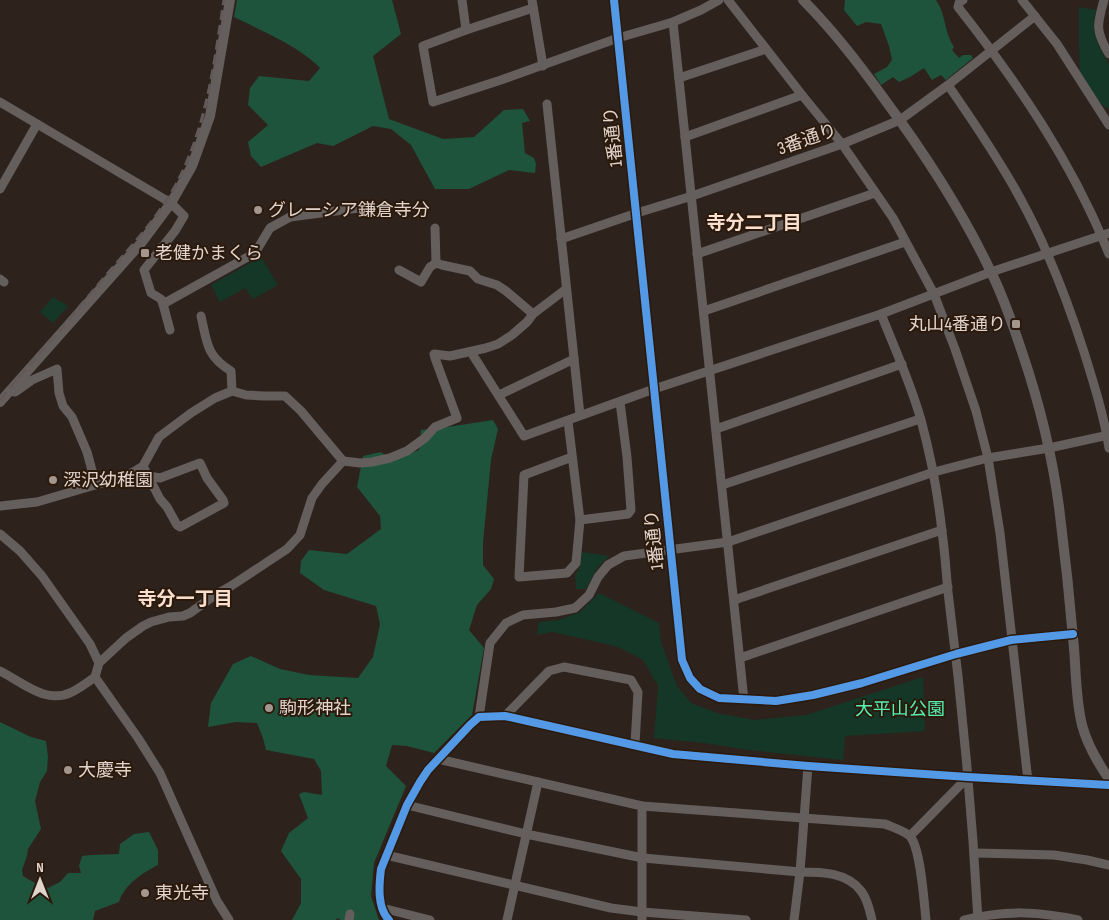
<svg xmlns="http://www.w3.org/2000/svg" width="1109" height="920" font-family="'Sofia Sans Condensed','Noto Sans JP',sans-serif">
  <style>
    .green { fill: #143727 }
    .forest { fill: #1e533c }
    .lines { fill: none; stroke-linecap: round; stroke-linejoin: round }
    .minor { stroke: #645e5d; stroke-width: 9 }
    .tertiary { stroke: #645e5d; stroke-width: 10 }
    .rail { stroke: #625a58; stroke-width: 3; stroke-dasharray: 10 5; stroke-linecap: butt }
    .cycleway-casing { stroke: #2b190c; stroke-width: 11 }
    .cycleway { stroke: #5399e6; stroke-width: 8 }
    .poi-dot { fill: #a2968e; stroke: #2b190c; stroke-width: 2 }
    .labels { text-anchor: middle; stroke-width: 4; stroke-linejoin: round; paint-order: stroke }
    .street-label { font-size: 18px; fill: #e1d4cc; stroke: #2b190c }
    .poi-label { font-size: 18px; fill: #e1d4cc; stroke: #2b190c; text-anchor: start }
    .park-label { font-size: 18px; fill: #54f1b2; stroke: #2b190c }
    .neighbourhood-label { font-size: 19px; font-weight: bold; fill: #f9dfce; stroke: #2b190c }
  </style>
  <rect width="100%" height="100%" fill="#2e231c"/>
  <g class="green">
    <path d="M1079 7 1096 10C1092 25 1094 38 1102 52 1104 56 1108 60 1109 65 1109 79 1109 95 1109 109L1101 104 1096 99 1080 74 1079 48Z"/>
    <polygon points="261,257 278,285 253,299 245,288 220,302 211,285"/>
    <polygon points="53,297 68,306 53,323 40,312"/>
    <path d="M582 552 609 556 598 567 586 589H576L575 575C581 568 581 561 582 552Z"/>
    <polygon points="599,593 659,623 661,642 677,686 691,703 717,713 754,720 806,715 923,677 925,731 845,736 843,760 749,750 704,743 654,738 658,686 643,660 618,647 589,640 552,632 537,635 539,622 559,620 580,612"/>
  </g>
  <g class="forest">
    <path d="M237 0H392L401 34 373 56 389 119 443 139 474 137 504 110 523 109 530 121 522 123 525 153 534 158 536 164 535 173 509 170 469 189H435L411 145 391 129 373 126 333 146 317 143 261 167 251 156 248 142 268 125 248 105 250 88 259 76 309 81 320 68C301 47 260 30 234 17Z"/>
    <path d="M845 0H936C946 14 944 33 954 47L952 50 959 58 963 55H971L973 58 946 80 941 75 932 80 924 68 910 77 899 82 893 77 881 85 874 74 887 67 892 60 889 46 881 24 866 22 857 26 844 10Z"/>
    <polygon points="493,420 498,429 491,460 483,543 483,565 494,579 491,589 477,605 469,630 484,648 472,715 434,753 407,746 392,745 386,766 406,786 374,863 371,896 379,920 341,920 337,918 336,920 292,920 301,903 301,879 281,851 289,833 308,818 299,794 304,792 322,795 321,771 314,759 266,750 263,738 257,723 236,722 208,727 211,703 233,664 251,656 280,669 309,675 358,678 373,657 380,624 376,606 324,590 300,573 301,561 309,550 347,554 381,529 380,516 357,487 363,456 381,452 392,460 419,450 421,430 441,428"/>
    <path d="M0 722 31 737 46 741 48 757 47 771 40 782 35 801 41 829 28 849 27 856 22 870 23 876 33 882 48 888 60 882 68 873H81L79 866 82 856 91 855 119 854 120 844 134 834 149 832 158 850V865C142 873 124 885 119 902L95 911 93 920H0Z"/>
  </g>
  <g class="lines">
    <g class="minor">
      <polyline points="462,0 466,30 423,46 433,102 501,80 618,38 673,22 701,10 719,0"/>
      <polyline points="532,0 543,66"/>
      <polyline points="614,0 682,660 690,678 700,689 719,698 776,701 813,695 862,683 956,654 1011,640 1073,634"/>
      <polyline points="728,0 802,95 842,144 893,218 934,294 955,349 976,411 988,458 1000,533 1028,781"/>
      <path d="M963 0 959 3 958 7C1018 83 1073 164 1109 254"/>
      <polyline points="1022,0 1057,44 1109,125"/>
      <path d="M1104 0C1097 24 1095 31 1109 54"/>
      <polyline points="673,22 744,700"/>
      <polyline points="466,30 533,8"/>
      <polyline points="679,78 766,49"/>
      <path d="M948 85C973 121 999 159 1020 198 1047 247 1067 299 1084 352 1094 384 1104 416 1109 448"/>
      <polyline points="0,102 171,203 184,216 175,231 144,270 151,293 161,299 163,304 255,253 270,228 290,217 359,208"/>
      <polyline points="547,104 580,415"/>
      <polyline points="685,137 802,95"/>
      <polyline points="0,189 37,124"/>
      <polyline points="561,239 637,213 692,196 842,144 900,120 948,85 1035,16"/>
      <polyline points="697,254 875,193"/>
      <polyline points="436,263 442,265 470,271 478,279 497,285 506,291 533,314"/>
      <polyline points="399,270 421,282 430,267 436,263 435,228"/>
      <polyline points="0,279 4,282"/>
      <polyline points="163,304 170,330"/>
      <polyline points="704,311 905,242"/>
      <path d="M881 314C895 349 911 384 921 420 931 457 938 494 942 532 945 552 946 572 948 592 962 701 972 810 978 920"/>
      <path d="M201 316C207 342 206 356 231 371L232 391"/>
      <polyline points="471,352 524,436 654,389 881,314 991,272 1109,233"/>
      <polyline points="10,391 15,392 32,380 57,369 59,393 63,406 72,417 87,452 96,485"/>
      <polyline points="499,395 574,359"/>
      <polyline points="568,421 580,520 576,563 567,573 519,577 524,475 572,457"/>
      <polyline points="716,429 902,364"/>
      <polyline points="143,466 160,499 167,507 177,525 180,527 224,503 223,500 207,478 200,463 160,478 149,476"/>
      <polyline points="722,485 920,419"/>
      <polyline points="0,506 37,502 119,478 135,471 143,466 159,437 191,413 215,398 232,391 246,395 263,396 285,396 301,411 343,461 360,463 372,462 390,458 407,451 425,438 435,427 457,418 435,358 434,354 450,356 486,348 498,344 512,335 527,322 533,314 566,289"/>
      <polyline points="580,520 628,514 631,510 627,457 620,402"/>
      <polyline points="0,534 20,551 42,576 90,644 99,663"/>
      <polyline points="734,600 942,530"/>
      <polyline points="740,658 948,587"/>
      <path d="M0 671C22 682 46 705 72 692 80 688 88 682 95 677L99 663 126 638 143 626 151 622 169 617 183 616 190 613 215 595 231 586 287 549 300 535 312 498 322 484 343 461"/>
      <polyline points="95,677 138,738 160,773 217,901 229,920"/>
      <polyline points="505,716 549,671 564,667 631,680 638,692 635,744"/>
      <polyline points="479,717 490,643 506,623 523,615 556,612 575,608 589,595 598,577 608,565 624,556 728,542 934,472 988,458 1049,448 1109,435"/>
      <path d="M438 759 642 806 885 824C892 827 904 831 910 836 921 849 924 902 926 920"/>
      <path d="M407 805 526 834 643 858 800 872C821 872 847 872 861 891 867 898 870 911 872 920"/>
      <polyline points="910,836 968,777"/>
      <polyline points="975,853 1054,855 1087,860 1109,865"/>
      <polyline points="386,855 611,908 642,912 746,920"/>
      <polyline points="382,908 430,920"/>
      <polyline points="349,920 350,914"/>
      <path d="M389 920C377 908 379 885 381 869L407 805 420 782 428 770 470 725 479 717 505 716 673 754 808 766 968 777 1109 785"/>
      <polyline points="507,920 538,782"/>
      <polyline points="642,920 642,806"/>
      <polyline points="794,920 800,872 808,766"/>
      <path d="M964 920C1004 910 1038 911 1078 920"/>
    </g>
    <g class="tertiary">
      <path d="M803 0C833 30 860 65 885 100 925 154 962 211 991 272 1004 298 1013 325 1022 352 1039 402 1052 454 1059 507 1065 554 1070 601 1074 648 1076 673 1076 701 1082 725 1087 744 1098 763 1109 779"/>
      <polyline points="0,402 142,242 171,203 192,166 210,116 230,0"/>
    </g>
    <path class="rail" d="M0 400C36 357 73 315 108 273 137 240 168 206 185 166 209 112 215 57 224 0"/>
    <defs>
      <g id="cycleway">
        <polyline points="614,0 682,660 690,678 700,689 719,698 776,701 813,695 862,683 956,654 1011,640 1073,634"/>
        <path d="M389 920C377 908 379 885 381 869L407 805 420 782 428 770 470 725 479 717 505 716 673 754 808 766 968 777 1109 785"/>
      </g>
    </defs>
    <use href="#cycleway" class="cycleway-casing"/>
    <use href="#cycleway" class="cycleway"/>
  </g>
  <g class="poi-dot">
    <circle cx="258" cy="210" r="5"/>
    <rect x="140" y="248" width="10" height="10" rx="2.5"/>
    <rect x="1011" y="319" width="10" height="10" rx="2.5"/>
    <circle cx="53" cy="480" r="5"/>
    <circle cx="269" cy="708" r="5"/>
    <circle cx="68" cy="770" r="5"/>
    <circle cx="145" cy="893" r="5"/>
  </g>
  <g class="labels">
    <g class="street-label">
      <text transform="translate(613 137) rotate(-96)" y="6">1番通り</text>
      <text transform="translate(807 139) rotate(-19)" y="6">3番通り</text>
      <text transform="translate(654 540) rotate(-96)" y="6">1番通り</text>
    </g>
    <g class="poi-label">
      <text x="268" y="216">グレーシア鎌倉寺分</text>
      <text x="155" y="259">老健かまくら</text>
      <text x="1006" y="330" text-anchor="end">丸山4番通り</text>
      <text x="63" y="486">深沢幼稚園</text>
      <text x="279" y="714">駒形神社</text>
      <text x="78" y="776">大慶寺</text>
      <text x="155" y="899">東光寺</text>
    </g>
    <g class="park-label">
      <text x="900" y="715">大平山公園</text>
    </g>
    <g class="neighbourhood-label">
      <text x="754" y="229">寺分二丁目</text>
      <text x="185" y="605">寺分一丁目</text>
    </g>
  </g>
  <g transform="translate(40 880)" stroke="#2b190c" stroke-width="4" paint-order="stroke">
  <path d="M0-4L9 19L0 12L-9 19Z" fill="#e1d4cc"/>
  <text y="-8" font-size="14" font-weight="bold" text-anchor="middle" fill="#e1d4cc">N</text>
  </g>
</svg>
